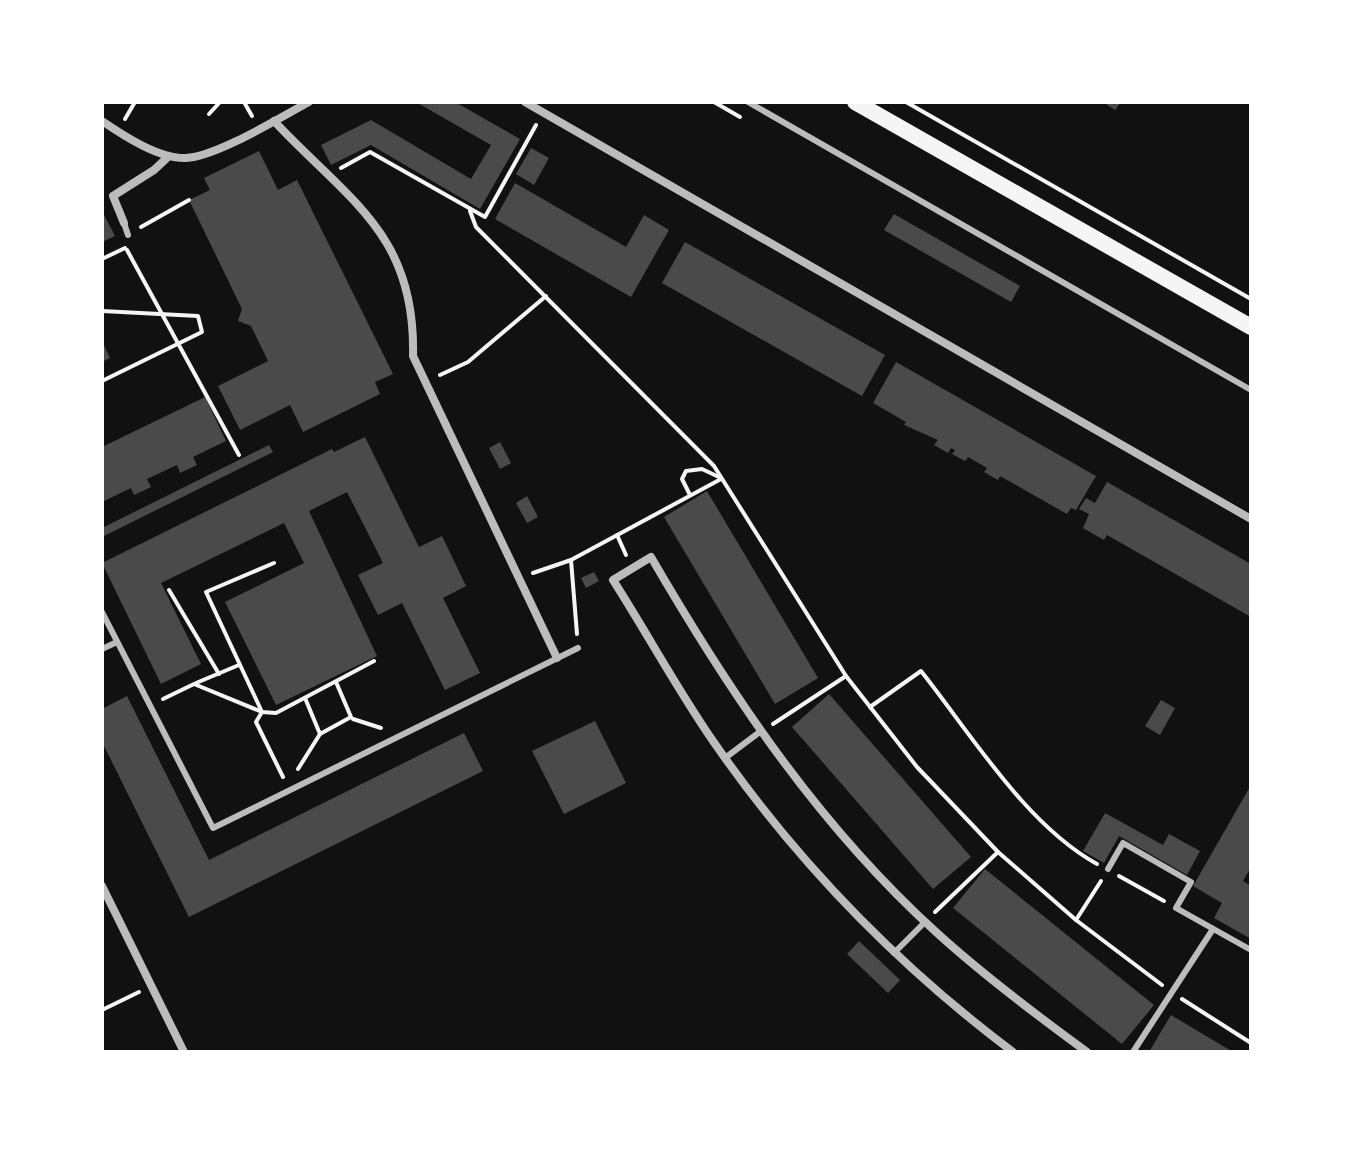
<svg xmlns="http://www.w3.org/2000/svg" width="1353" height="1154" font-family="'Open Sans',sans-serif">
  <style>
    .building { fill: #4a4a4a }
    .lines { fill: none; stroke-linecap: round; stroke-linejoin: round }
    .path { stroke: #f5f5f5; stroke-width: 4 }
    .service { stroke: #bcbcbc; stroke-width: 6 }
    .minor { stroke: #bcbcbc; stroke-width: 8 }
    .secondary { stroke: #f5f5f5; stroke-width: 16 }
  </style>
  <rect width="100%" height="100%" fill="#111"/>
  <g class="building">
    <polygon points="416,102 455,102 520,139 480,209 371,145 331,165 321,145 371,120 471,179 491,145"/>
    <polygon points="1103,102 1121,102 1115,110"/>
    <polygon points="531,148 549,158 534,185 516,174"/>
    <polygon points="259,151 278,190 297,180 393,374 375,382 380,394 303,432 290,405 240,430 218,386 268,361 251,326 238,321 242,309 189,200 210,190 204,178"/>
    <polygon points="515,183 626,247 644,215 669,230 631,297 495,219"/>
    <polygon points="102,211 115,236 102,242"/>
    <polygon points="894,214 1020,286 1011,302 884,230"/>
    <polygon points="685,242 885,355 862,396 662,283"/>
    <polygon points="102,341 110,358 102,362"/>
    <polygon points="896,362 1096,476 1076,510 1071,508 1067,514 1000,476 998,480 984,472 987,468 968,457 965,461 952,454 955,450 951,448 948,453 934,445 938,440 904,425 906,422 873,403"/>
    <polygon points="205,397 226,441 193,457 197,465 180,473 177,465 147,479 151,487 134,495 131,488 102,502 102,447"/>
    <polygon points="365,437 419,547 442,536 466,586 443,598 480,673 445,690 402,603 378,615 358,575 383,563 347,492 309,511 377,656 276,705 225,602 304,563 284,523 161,583 201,664 161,684 102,563 332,449 334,452"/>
    <polygon points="500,442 511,463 500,469 489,448"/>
    <polygon points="269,445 273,452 102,537 102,528"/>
    <polygon points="1107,482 1251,564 1251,617 1107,535 1104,540 1083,528 1089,514 1079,509 1086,498 1095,503"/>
    <polygon points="707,491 818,678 775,704 664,517"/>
    <polygon points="527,496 538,517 527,523 516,503"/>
    <polygon points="594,572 599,581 586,588 581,578"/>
    <polygon points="829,694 971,857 933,889 792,727"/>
    <polygon points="127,696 209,860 464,733 483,771 189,917 102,742 102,709"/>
    <polygon points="1161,700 1175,708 1160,735 1145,726"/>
    <polygon points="595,721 626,783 564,814 532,751"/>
    <polygon points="1251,785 1251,867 1243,881 1251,886 1251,939 1214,918 1222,903 1193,886"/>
    <polygon points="1105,813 1163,845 1169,834 1200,851 1187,875 1119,836 1104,863 1083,851"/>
    <polygon points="985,869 1154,1005 1122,1044 953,908"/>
    <polygon points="859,941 900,980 888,993 847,954"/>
    <polygon points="1171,1015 1233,1052 1149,1052"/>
  </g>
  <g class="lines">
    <g class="path">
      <polyline points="244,102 252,116"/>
      <polyline points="714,102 740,117"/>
      <polyline points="906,102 1251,299"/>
      <polyline points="209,114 220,102"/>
      <polyline points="125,119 135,102"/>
      <polyline points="341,168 370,152 485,217 536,125"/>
      <polyline points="470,211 476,227 714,466 846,676 917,767 998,852 1076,920 1162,985"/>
      <polyline points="141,227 189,200"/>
      <polyline points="127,250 239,455"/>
      <polyline points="102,259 125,248"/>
      <polyline points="102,311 198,316 202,332 102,381"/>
      <polyline points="440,375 468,362 546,296"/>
      <polyline points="690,495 682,479 686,471 702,469 721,478"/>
      <polyline points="617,535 626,555"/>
      <polyline points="571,560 577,634"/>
      <polyline points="274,563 206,592 262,712 256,722 283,777"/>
      <polyline points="533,573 571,560 721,479"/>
      <polyline points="169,590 219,674"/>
      <polyline points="196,683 239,665"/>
      <polyline points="305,698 320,734 351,717 336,682"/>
      <polyline points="163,699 194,684 262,712 276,713 374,661"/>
      <path d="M870 707 921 671C971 734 1026 825 1097 864"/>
      <polyline points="353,719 381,728"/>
      <polyline points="773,724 846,676"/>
      <polyline points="298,769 320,734"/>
      <polyline points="1119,876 1164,901"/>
      <polyline points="935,912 998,852"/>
      <polyline points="1076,920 1101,881"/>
      <polyline points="1182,999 1251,1043"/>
      <polyline points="102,1010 139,992"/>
    </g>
    <g class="service">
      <polyline points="748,102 1251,390"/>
      <polyline points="124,223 128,235"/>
      <polyline points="102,612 213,828 578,648"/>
      <polyline points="102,649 117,642"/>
      <polyline points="725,758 761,731"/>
      <polyline points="1108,869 1123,843 1191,882 1176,908 1251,950"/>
      <polyline points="894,953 925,922"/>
      <polyline points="1133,1052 1213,929"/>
    </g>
    <g class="minor">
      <polyline points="525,102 1251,519"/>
      <path d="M102 121C124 136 159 159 186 158 216 157 281 117 309 102"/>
      <path d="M274 121C349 201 416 234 413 356L557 658"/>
      <polyline points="124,223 113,196 154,170 169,156"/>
      <polyline points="102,886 184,1052"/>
      <path d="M1013 1052C896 964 796 861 713 741 677 689 647 633 613 580L651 557C730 693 818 825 936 932 983 975 1035 1014 1087 1052"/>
    </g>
    <polyline class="secondary" points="855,102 1251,327"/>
  </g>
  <rect width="1353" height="1154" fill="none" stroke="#ffffff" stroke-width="208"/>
</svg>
